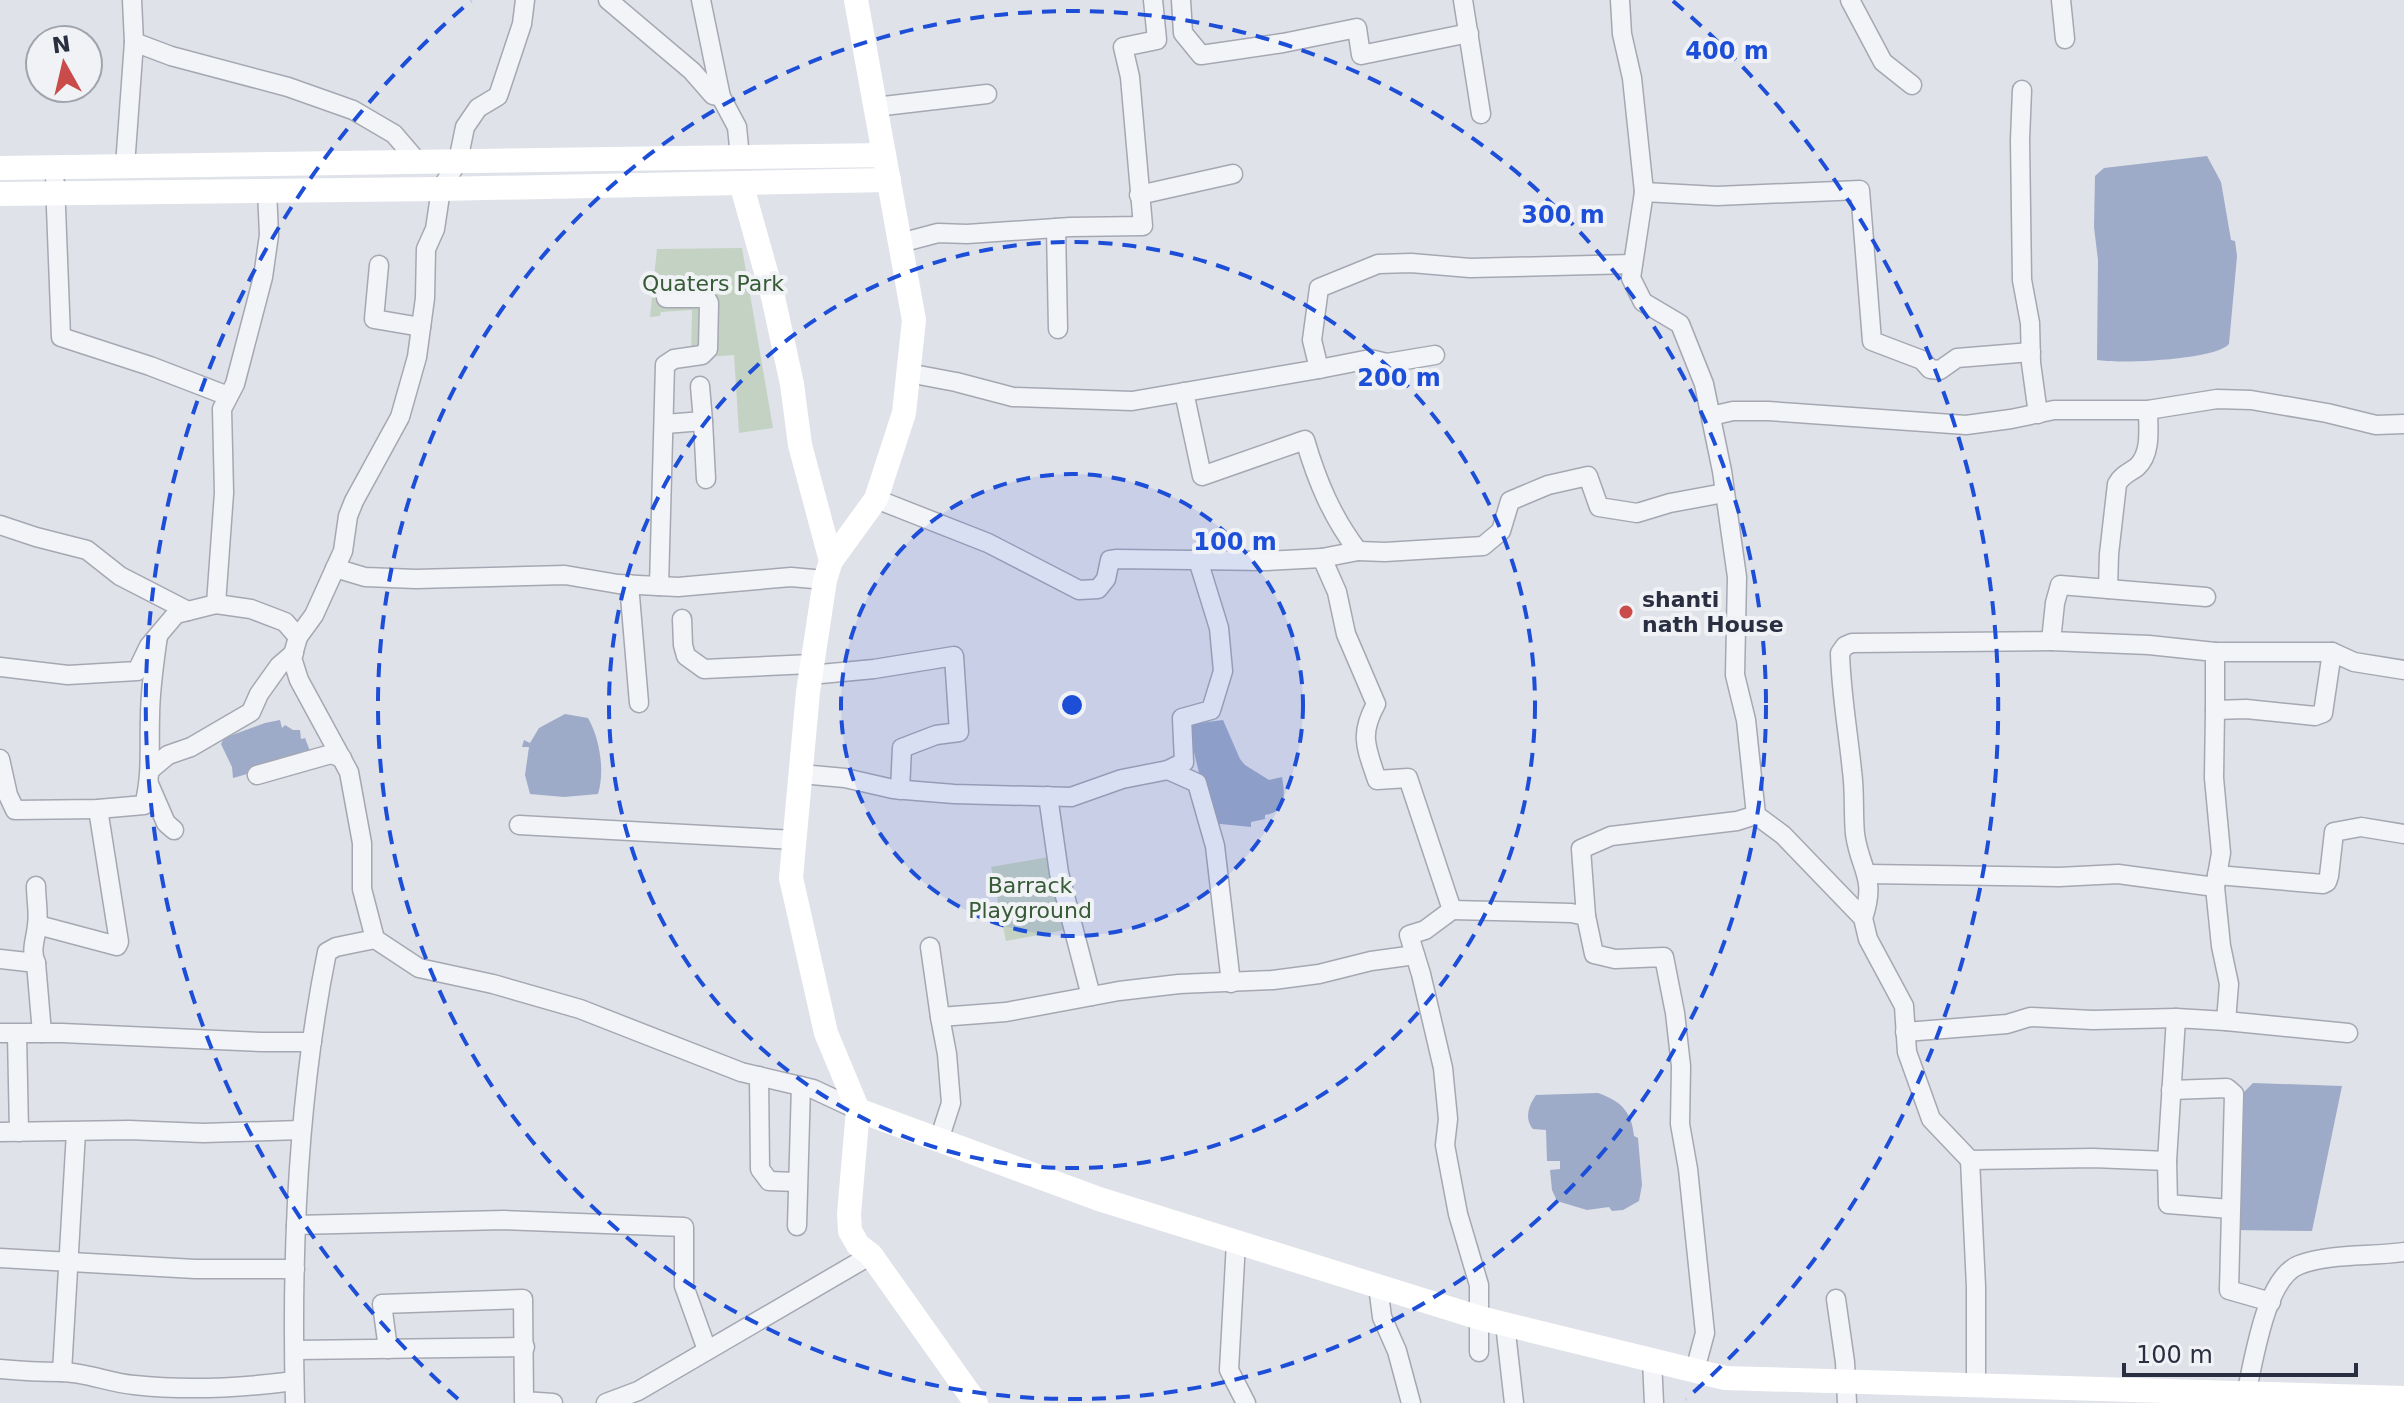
<svg xmlns="http://www.w3.org/2000/svg" width="2404" height="1403" font-family="'DejaVu Sans',sans-serif">
  <style>
    .green { fill: #c3d2c2 }
    .water { fill: #9daac8 }
    .lines { fill: none; stroke-linecap: round; stroke-linejoin: round }
    .street-casing { stroke: #a5a8b3; stroke-width: 21 }
    .street { stroke: #f3f4f7; stroke-width: 18 }
    .secondary { stroke: #fff; stroke-width: 24 }
    .ring { fill: none; stroke: #1d4ed8; stroke-width: 4; stroke-dasharray: 14 10 }
    .poi-dot { fill: #c94b4a; stroke: #f0f2f6; stroke-width: 3 }
    .labels { text-anchor: middle; stroke-width: 8; stroke-linejoin: round; paint-order: stroke }
    .park-label { font-size: 22px; fill: #385b37; stroke: #f0f2f6 }
    .poi-label { font-size: 22px; font-weight: bold; fill: #292e40; stroke: #f0f2f6; text-anchor: start }
    .centre { fill: #1d4ed8; stroke: #f0f2f6; stroke-width: 4 }
    .ring-label { font-size: 24px; text-anchor: middle; font-weight: bold; fill: #1d4ed8; stroke: #f0f2f6; stroke-width: 8; stroke-linejoin: round; paint-order: stroke }
  </style>
  <rect width="100%" height="100%" fill="#e0e2e9"/>
  <g class="green">
    <polygon points="742,248 773,428 739,433 734,355 691,358 692,310 661,312 660,316 650,317 657,249"/>
    <polygon points="1054,856 1070,929 1006,941 991,867"/>
  </g>
  <g class="water">
    <path d="M2207 156 2221 182 2231 240 2235 241 2237 256 2229 344C2215 360 2119 364 2097 360L2098 260 2094 227 2095 176 2104 168Z"/>
    <path d="M565 714 588 718C600 739 605 771 598 794L564 797 530 794 525 775 529 747H522L524 740 530 743 539 728Z"/>
    <polygon points="280,720 282,728 285,725 293,730 300,730 301,739 305,738 312,756 233,778 232,767 221,744 224,738 265,723"/>
    <path d="M1223 720 1240 759 1245 765 1269 780 1282 777C1285 795 1287 812 1265 815V819L1251 822V827L1211 823 1189 731 1192 724Z"/>
    <polygon points="2253,1083 2342,1086 2312,1231 2233,1230 2240,1096"/>
    <path d="M1598 1093C1621 1101 1632 1112 1634 1136L1638 1138 1642 1185 1639 1201 1623 1210 1612 1211 1609 1207 1587 1210 1557 1201 1552 1190 1550 1170 1560 1169V1161H1547L1546 1130 1533 1129C1524 1118 1529 1105 1536 1095Z"/>
  </g>
  <g class="lines">
    <defs>
      <g id="street">
        <polyline points="525,0 522,24 498,96 478,108 465,127 458,161 441,189 435,229 426,249 425,298 417,357 400,417 354,501 348,516 343,551 314,615 298,637 292,658 299,680 349,772 362,843 362,889 375,939 419,968 493,984 580,1009 741,1072 813,1089 858,1110"/>
        <polyline points="608,0 692,71 713,95 721,97"/>
        <polyline points="701,0 721,97 737,127 740,157"/>
        <polyline points="1181,0 1183,33 1201,55 1283,43 1357,28 1361,55 1469,33"/>
        <polyline points="1463,0 1481,114"/>
        <polyline points="1620,0 1622,34 1632,78 1644,192 1631,278 1643,302 1680,324 1704,384 1722,471 1737,577 1735,675 1746,720 1756,815 1783,835 1863,918 1868,939 1904,1006 1907,1052 1931,1119 1970,1160 2093,1158 2167,1161 2176,1018 2226,1021 2229,984 2221,946 2215,887"/>
        <polyline points="1850,0 1883,62 1912,85"/>
        <polyline points="2061,0 2065,39"/>
        <polyline points="134,42 171,56 288,87 353,110 394,134 418,162"/>
        <polyline points="2022,90 2020,140 2022,280 2030,323 2031,363 2038,414"/>
        <polyline points="875,107 987,94"/>
        <polyline points="125,166 134,42 132,0"/>
        <polyline points="55,182 61,337 150,366 228,396"/>
        <polyline points="267,190 269,235 263,277 235,384 222,409 224,493 216,604 251,609 285,622 298,637"/>
        <polyline points="1644,192 1717,196 1860,190 1872,341 1922,360 1930,369 1940,370 1957,358 2031,352"/>
        <polyline points="1139,195 1233,174"/>
        <polyline points="1056,228 1058,329"/>
        <polyline points="900,243 938,233 967,234 1070,227 1143,226 1130,77 1123,47 1157,40 1153,0"/>
        <polyline points="379,265 374,319 421,327"/>
        <polyline points="1319,369 1370,359 1387,363 1435,355"/>
        <polyline points="908,373 956,382 1013,397 1132,401 1319,369 1312,340 1319,288 1378,264 1411,263 1470,268 1633,264"/>
        <path d="M1184 392 1202 476 1305 440C1317 481 1332 517 1358 551L1322 558 1337 592 1346 634 1376 704C1359 735 1366 747 1377 780L1408 778 1452 910 1425 930 1409 935 1421 974 1443 1068 1448 1119 1445 1145 1458 1214 1479 1285V1352"/>
        <polyline points="1711,416 1733,411 1768,411 1966,425 2011,419 2054,410 2148,410 2217,399 2251,400 2327,413 2376,425 2404,424"/>
        <polyline points="703,421 706,479"/>
        <polyline points="665,424 703,421 700,386"/>
        <polyline points="876,499 988,543 1079,590 1098,589 1106,579 1110,560 1117,559 1267,561 1322,558"/>
        <polyline points="0,525 36,537 87,550 120,576 188,611"/>
        <polyline points="1358,551 1385,552 1483,546 1501,531 1510,501 1548,485 1588,476 1599,507 1637,513 1670,503 1724,493"/>
        <polyline points="335,568 365,577 416,579 565,575 618,584 678,587 791,577 825,580"/>
        <polyline points="629,584 639,703"/>
        <polyline points="659,586 665,365 674,359 702,355 708,349 709,303 706,298 666,298"/>
        <polyline points="2108,589 2206,597"/>
        <polyline points="682,619 683,645 686,656 704,669 811,664"/>
        <polyline points="2051,641 2149,645 2215,652 2215,710 2246,709 2315,716 2323,713 2332,652 2354,662 2404,670"/>
        <polyline points="2215,652 2332,652"/>
        <polyline points="0,667 68,675 137,671 149,646 176,614 216,604"/>
        <polyline points="810,675 874,669 954,656 959,732 936,735 902,748 900,790"/>
        <path d="M0 759 8 795 15 810 98 809 144 805C152 775 149 748 150 717 150 690 154 663 158 636"/>
        <polyline points="150,770 168,755 191,747 251,712 259,694 279,666 294,653"/>
        <polyline points="1168,770 1197,783 1215,846 1231,983"/>
        <polyline points="801,774 845,778 893,789 954,794 1071,797 1122,779 1168,770 1184,762 1182,718 1211,710 1223,671 1219,628 1198,560"/>
        <polyline points="257,775 331,754 342,758"/>
        <polyline points="149,784 166,823 174,830"/>
        <polyline points="1048,796 1059,873 1091,996"/>
        <polyline points="519,825 795,840"/>
        <polyline points="1868,874 2059,877 2118,874 2215,887 2221,853 2214,778 2215,710"/>
        <polyline points="2217,875 2323,884 2327,882 2329,876 2334,832 2361,827 2404,834"/>
        <polyline points="1452,910 1571,913 1586,916"/>
        <path d="M1863 918C1877 878 1860 870 1855 834 1853 813 1855 792 1852 771 1848 731 1841 693 1840 653L1845 646 1852 643 2051 641 2055 603 2060 585 2108 589 2109 554 2117 484C2122 475 2129 473 2137 467 2152 453 2148 428 2148 410"/>
        <polyline points="38,925 117,946 119,942 98,809"/>
        <polyline points="930,947 940,1017"/>
        <path d="M0 959 36 963C30 950 36 939 37 925 39 913 36 899 36 886"/>
        <polyline points="36,963 42,1033"/>
        <polyline points="2226,1021 2348,1033"/>
        <polyline points="1905,1032 2007,1024 2030,1017 2093,1020 2176,1018"/>
        <polyline points="0,1033 62,1033 262,1042 312,1042"/>
        <polyline points="17,1034 19,1132"/>
        <polyline points="759,1076 760,1169 769,1181 797,1182"/>
        <polyline points="2171,1090 2227,1088 2234,1094 2229,1290 2271,1302"/>
        <polyline points="0,1132 129,1130 203,1133 301,1130"/>
        <polyline points="939,1140 951,1103 947,1054 940,1017 1006,1012 1119,991 1179,984 1273,980 1319,974 1371,961 1415,955"/>
        <polyline points="1970,1160 1976,1287 1976,1385"/>
        <polyline points="2167,1161 2168,1204 2230,1209"/>
        <polyline points="296,1225 504,1220 684,1227 684,1286 707,1350"/>
        <polyline points="797,1226 801,1086"/>
        <polyline points="1236,1242 1229,1370 1246,1403"/>
        <polyline points="0,1258 195,1269 295,1269"/>
        <polyline points="1378,1286 1382,1317 1397,1351 1411,1403"/>
        <polyline points="1836,1299 1845,1362 1847,1403"/>
        <polyline points="1505,1324 1514,1403"/>
        <polyline points="388,1349 382,1304 523,1299 524,1401 553,1403"/>
        <polyline points="295,1350 525,1347"/>
        <polyline points="1652,1360 1654,1403"/>
        <path d="M0 1369C21 1371 41 1372 61 1372 85 1372 110 1383 134 1385 188 1391 241 1388 294 1381"/>
        <polyline points="1695,1370 1705,1333 1688,1169 1680,1124 1681,1066 1675,1013 1664,957 1615,959 1594,954 1586,916 1581,849 1611,836 1737,821 1756,815"/>
        <polyline points="62,1372 76,1132"/>
        <path d="M2246 1394C2254 1361 2265 1278 2299 1265 2329 1253 2372 1257 2404 1252"/>
        <path d="M295 1403C291 1253 297 1100 327 952L336 947 375 939"/>
        <polyline points="606,1403 638,1391 871,1255"/>
      </g>
    </defs>
    <use href="#street" class="street-casing"/>
    <use href="#street" class="street"/>
    <g class="secondary">
      <polyline points="856,0 914,320 904,413 876,499 831,561 825,580 808,692 791,878 826,1033 858,1110 849,1214 850,1231 858,1245 871,1255 976,1403"/>
      <polyline points="0,168 884,155"/>
      <polyline points="741,183 773,297 792,384 800,445 831,561"/>
      <polyline points="0,194 441,189 889,180"/>
      <polyline points="858,1110 1099,1199 1480,1318 1725,1378 2404,1398"/>
    </g>
  </g>
  <circle cx="1072" cy="705" r="231" fill="#1d4ed8" fill-opacity=".12"/>
  <g class="ring">
    <circle cx="1072" cy="705" r="231"/>
    <circle cx="1072" cy="705" r="463"/>
    <circle cx="1072" cy="705" r="694"/>
    <path d="M458 1399A926 926 0 0 1 471 1M1673 1A926 926 0 0 1 1686 1399"/>
  </g>
  <circle class="poi-dot" cx="1626" cy="612" r="8"/>
  <g class="labels">
    <g class="park-label">
      <text x="713" y="291">Quaters Park</text>
      <text x="1030" y="893">Barrack<tspan x="1030" dy="25">Playground</tspan></text>
    </g>
    <g class="poi-label">
      <text x="1642" y="607">shanti<tspan x="1642" dy="25">nath House</tspan></text>
    </g>
  </g>
  <circle cx="1072" cy="705" r="12" class="centre"/>
  <g class="ring-label">
    <text x="1727" y="59">400 m</text>
    <text x="1563" y="223">300 m</text>
    <text x="1399" y="386">200 m</text>
    <text x="1235" y="550">100 m</text>
  </g>
  <g transform="translate(64 64) rotate(352)"><circle r="38" fill="#f0f2f6" stroke="#a0a4ad" stroke-width="2"/>
  <path d="M0-6L14 30L0 20L-14 30Z" fill="#c94b4a"/>
  <text y="-12" font-size="22" font-weight="bold" text-anchor="middle" fill="#292e40">N</text>
  </g>
  <path d="M2124 1363v12h232v-12" fill="none" stroke="#292e40" stroke-width="4"/>
  <text x="2136" y="1363" font-size="24" fill="#292e40" stroke="#f0f2f6" stroke-width="6" paint-order="stroke">100 m</text>
</svg>
